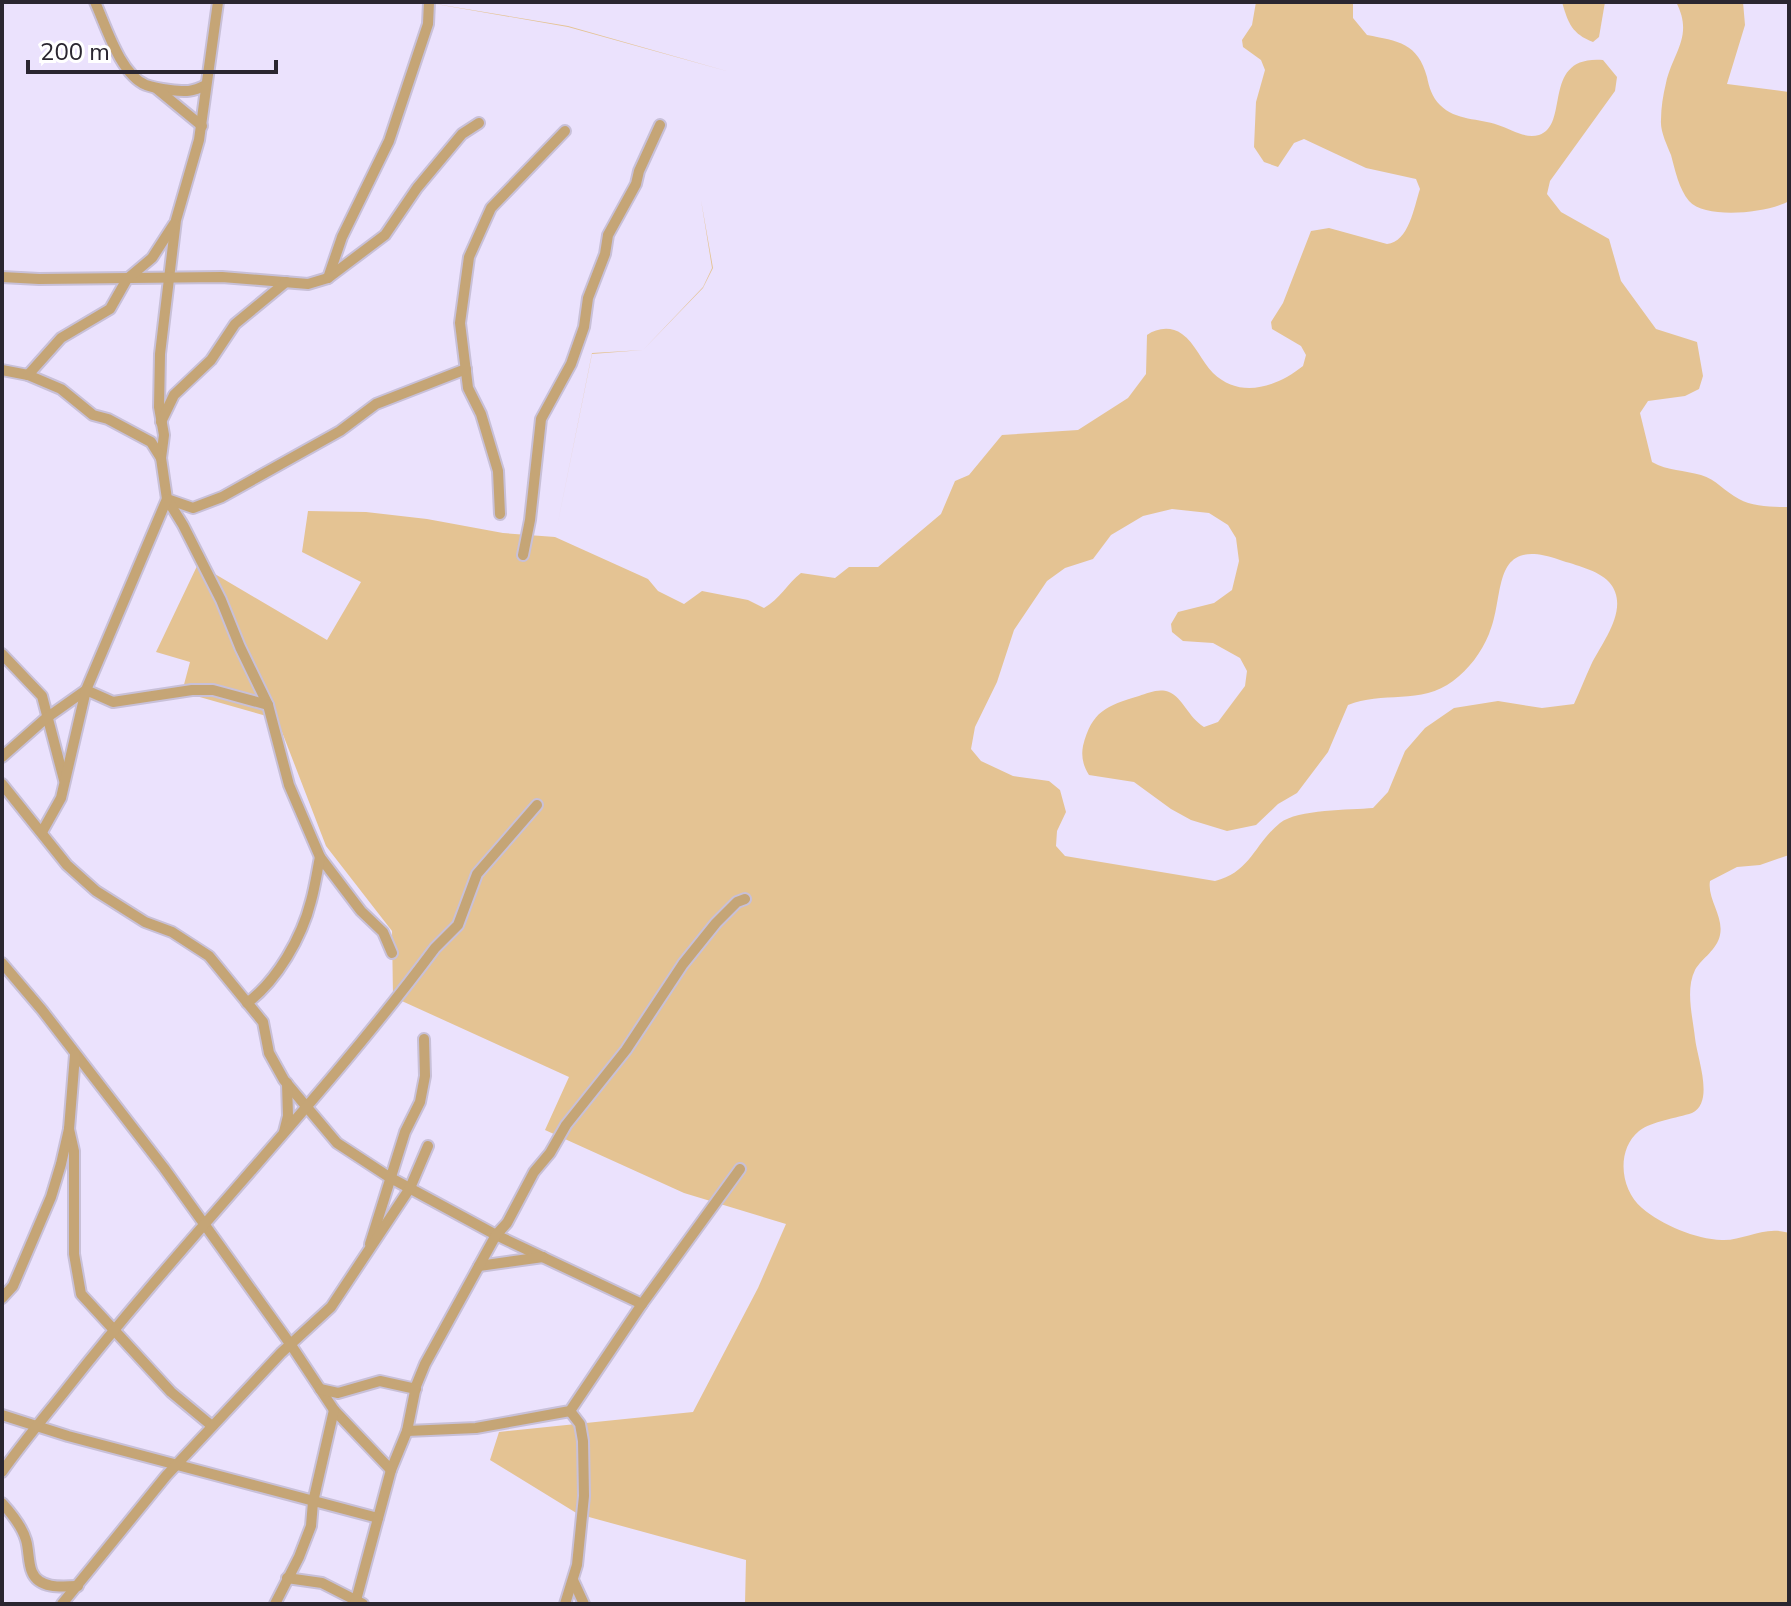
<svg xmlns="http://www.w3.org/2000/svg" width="1791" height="1606" font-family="'Nunito Sans',sans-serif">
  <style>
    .green { fill: #e4c393; fill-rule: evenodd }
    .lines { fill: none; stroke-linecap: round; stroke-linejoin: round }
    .street-casing { stroke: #c8c0d8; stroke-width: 14 }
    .street { stroke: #c5a576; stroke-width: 10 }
  </style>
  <rect width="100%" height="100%" fill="#ebe2fd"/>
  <g class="green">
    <path d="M424 2 568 26 730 72 701 200 713 268 703 288 643 350 592 354 555 537 648 579 658 591 684 604 702 591 748 600 764 608C780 599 787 584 801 573L835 578 849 567H878L941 514 955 481 969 475 1002 435 1078 430 1128 398 1146 374 1147 335C1157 328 1171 326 1182 334 1195 343 1202 362 1213 373 1241 400 1278 386 1303 366L1306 355 1301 346 1272 329 1271 322 1283 303 1311 231 1329 228 1387 244C1409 242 1414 207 1420 189L1416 179 1366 168 1304 139 1294 143 1278 167 1264 162 1254 147 1256 102 1265 70 1261 60 1243 47 1242 40 1252 25 1256 2H1353V18L1367 35C1398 41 1418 43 1427 77 1429 87 1432 97 1440 105 1456 121 1479 118 1498 125 1511 129 1524 139 1539 135 1571 125 1540 55 1603 60L1617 77 1615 91 1550 181 1547 194 1561 212 1609 239 1621 281 1656 329 1697 342 1703 376 1699 389 1685 396 1648 401 1640 413 1652 462C1668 471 1684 470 1701 475 1716 479 1725 492 1739 499 1753 507 1773 507 1789 507V855L1760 865 1737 867 1710 881C1707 899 1724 916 1720 935 1717 950 1702 958 1695 970 1685 990 1693 1018 1695 1038 1697 1058 1715 1102 1692 1113 1677 1118 1652 1121 1639 1131 1616 1150 1620 1189 1642 1208 1662 1225 1695 1239 1722 1240 1744 1241 1764 1225 1789 1233V1604H745L746 1560 578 1514 490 1460 499 1432 693 1412 758 1288 786 1224 684 1193 545 1130 569 1077 393 997 392 931 326 846 277 719 182 692 190 662 156 652 198 564 327 640 361 582 302 552 308 511 366 512 427 519 503 533 555 537 592 353 643 350 703 287 712 268 701 200 730 72 568 27ZM1172 509 1209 513 1228 525 1236 538 1239 561 1232 590 1214 603 1178 612 1171 624 1172 632 1183 641 1213 643 1240 658 1247 671 1245 686 1218 722 1204 727C1188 717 1183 698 1169 692 1159 688 1148 693 1139 696 1106 706 1092 711 1083 746 1081 756 1083 766 1089 775L1134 782 1171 809 1191 820 1227 831 1256 825 1278 804 1297 793 1328 752 1348 705C1381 691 1422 705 1453 681 1469 669 1481 653 1489 634 1506 595 1489 535 1560 560 1575 565 1598 570 1609 582 1631 607 1603 641 1591 665 1585 678 1580 691 1574 704L1542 708 1498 701 1454 708 1425 728 1405 751 1388 792 1373 808C1350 810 1298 809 1280 823 1254 844 1251 872 1215 881L1065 856 1056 846 1057 831 1066 812 1060 790 1049 781 1013 776 981 761 971 749 975 727 997 682 1014 630 1047 581 1065 568 1093 559 1111 535 1143 516Z"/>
    <path d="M1562 2H1605L1599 37 1593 42C1572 34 1568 23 1562 2Z"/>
    <path d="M1676 2H1743L1745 25 1727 84 1789 92V201C1768 213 1706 220 1689 201 1679 189 1675 170 1671 155 1667 145 1660 131 1661 120 1661 108 1663 95 1666 83 1673 52 1694 36 1676 2Z"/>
  </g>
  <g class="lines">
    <defs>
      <g id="street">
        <path d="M95 2C106 26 120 74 146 85 154 88 162 89 170 90 186 92 192 92 206 85"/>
        <polyline points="218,2 199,140 176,220 160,354 159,407 164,435 161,458 167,499 193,508 222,497 340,431 376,404 466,369"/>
        <polyline points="157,89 202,126"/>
        <polyline points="2,277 39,279 222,277 308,284 328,278 385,235 417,188 462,134 479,123"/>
        <polyline points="328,278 342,237 389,141 428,24 429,2"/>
        <polyline points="2,370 28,375 61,389 93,415 108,419 151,442 161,458"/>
        <polyline points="28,375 61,338 110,309 127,279 152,258 174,224"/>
        <polyline points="161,422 174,395 211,360 235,324 286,282"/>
        <polyline points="167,499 183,525 221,600 240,647 268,705 289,785 320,857 361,911 383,932 392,953"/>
        <polyline points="500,514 498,471 481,414 468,388 460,323 469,257 491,208 565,131"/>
        <polyline points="523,555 530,520 541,419 571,364 584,327 588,298 605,254 608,235 636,184 639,171 660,125"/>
        <polyline points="2,654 42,696 64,780"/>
        <polyline points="2,757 45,719 86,690 167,499"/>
        <polyline points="2,784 67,865 96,891 145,922 172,932 209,956 263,1022 269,1053 284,1080 337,1143 389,1177 496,1235 642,1304"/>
        <polyline points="42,832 61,798 86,690 113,702 192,690 213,690 268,705"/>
        <polyline points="2,963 42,1010 164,1168 291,1345 334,1410 391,1470"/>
        <path d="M247 1003C277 981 302 937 311 901 315 887 317 872 320 857"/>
        <polyline points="69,1129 74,1151 74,1254 81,1294 171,1392 212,1426"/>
        <polyline points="284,1132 288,1116 287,1083"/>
        <polyline points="370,1244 405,1132 420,1102 425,1076 424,1039"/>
        <polyline points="479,1266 543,1257"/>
        <polyline points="2,1298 13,1286 51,1197 61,1164 69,1129 75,1055"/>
        <polyline points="320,1389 338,1393 380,1381 416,1389"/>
        <polyline points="2,1415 68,1436 378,1518"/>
        <polyline points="407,1431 476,1428 570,1411 642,1304 740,1169"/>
        <path d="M2 1472C23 1442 47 1414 69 1386 187 1236 321 1101 435 948L458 925 477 874 537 805"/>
        <path d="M2 1503C12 1514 22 1526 26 1540 29 1550 28 1563 32 1572 39 1589 62 1587 78 1586"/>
        <polyline points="287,1578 322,1583 363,1604"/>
        <polyline points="573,1580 584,1604"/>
        <polyline points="62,1604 166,1476 281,1353 331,1307 410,1188 428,1146"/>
        <polyline points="275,1604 299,1557 311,1526 313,1502 334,1410"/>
        <polyline points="355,1604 391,1470 407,1431 416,1386 425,1364 496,1235 507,1223 534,1172 550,1153 566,1125 626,1050 683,964 716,923 737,902 745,899"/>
        <polyline points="565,1604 577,1565 584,1496 583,1441 580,1424 570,1411"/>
      </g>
    </defs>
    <use href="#street" class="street-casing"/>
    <use href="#street" class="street"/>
  </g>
  <rect width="1791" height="1606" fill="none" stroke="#2a2630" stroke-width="8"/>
  <path d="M28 60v12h248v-12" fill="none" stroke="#2a2630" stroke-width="4"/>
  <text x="40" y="60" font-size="24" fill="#2a2630" stroke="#ffffff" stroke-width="6" paint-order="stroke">200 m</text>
</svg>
